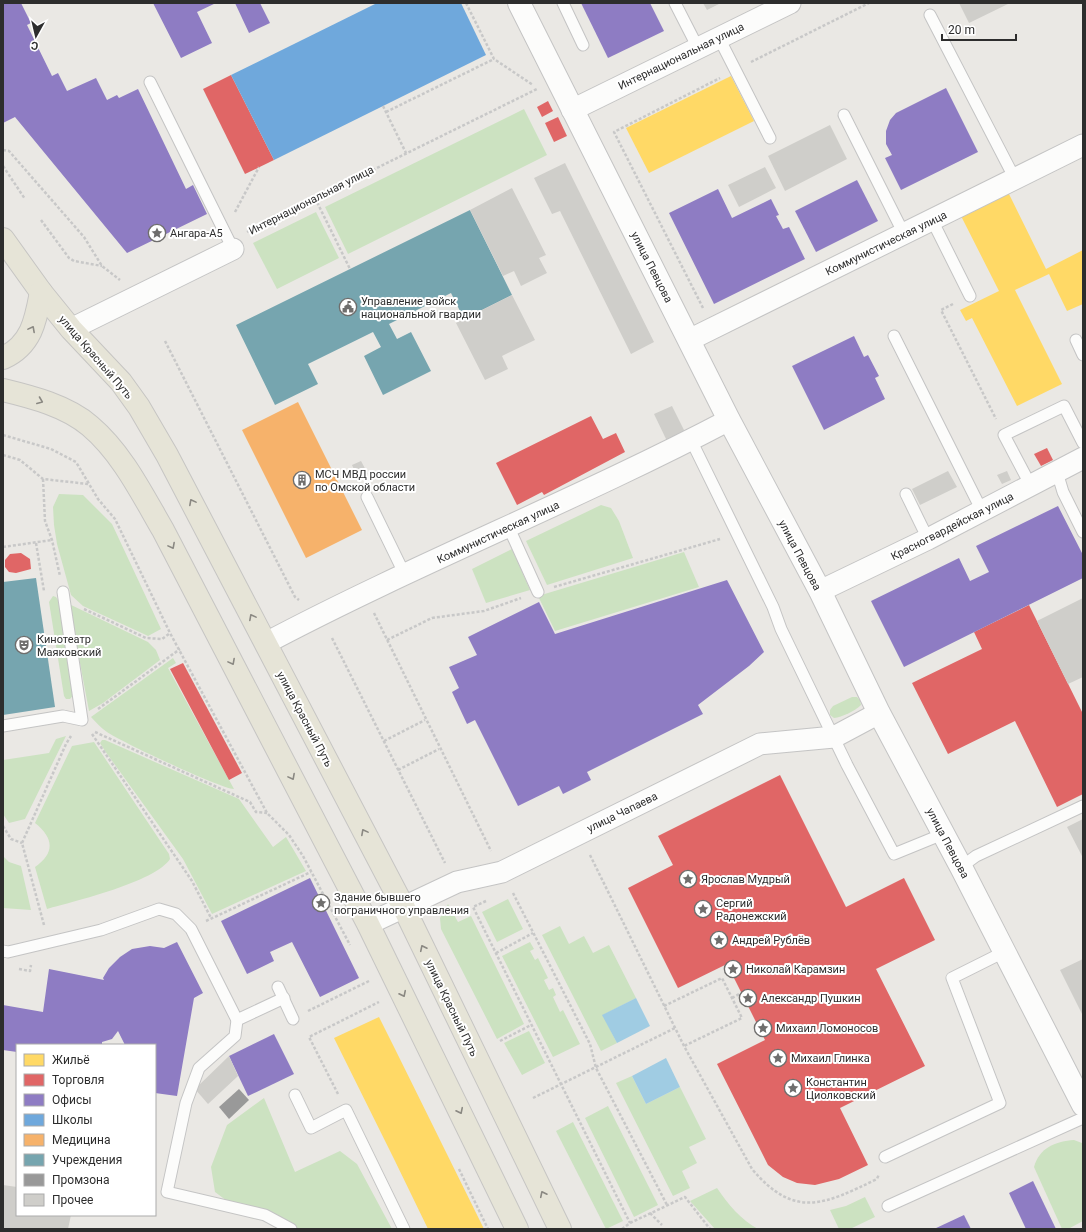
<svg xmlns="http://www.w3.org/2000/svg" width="1086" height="1232" font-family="Roboto,sans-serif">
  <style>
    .green { fill: #cce2c1 }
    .water { fill: #a0cce3 }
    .homes { fill: #ffd966 }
    .shops { fill: #e06666 }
    .offices { fill: #8e7cc3 }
    .schools { fill: #6fa8dc }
    .health { fill: #f6b26b }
    .public { fill: #76a5af }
    .industry { fill: #999 }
    .building { fill: #cfceca }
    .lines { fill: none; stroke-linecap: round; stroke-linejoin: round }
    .service-casing { stroke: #c4c4c4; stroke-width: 13 }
    .minor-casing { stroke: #c4c4c4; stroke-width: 23 }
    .tertiary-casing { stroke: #c4c4c4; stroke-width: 24 }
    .primary-casing { stroke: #c6c5c3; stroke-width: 24 }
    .path { stroke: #c8c8c8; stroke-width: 2.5; stroke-dasharray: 3 2; stroke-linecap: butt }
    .service { stroke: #fcfcfb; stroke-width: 11 }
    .minor { stroke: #fcfcfb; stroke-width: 21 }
    .tertiary { stroke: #fcfcfb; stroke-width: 22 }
    .primary { stroke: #e6e4d7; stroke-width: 22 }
    .oneway { stroke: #8a8882 }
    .labels { text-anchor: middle; stroke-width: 4; stroke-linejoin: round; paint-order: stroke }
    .street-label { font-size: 11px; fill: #2d2d2d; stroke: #fff }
    .poi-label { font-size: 11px; fill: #2d2d2d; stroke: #fff; text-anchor: start }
  </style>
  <rect width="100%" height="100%" fill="#eae8e4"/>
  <g class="green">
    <polygon points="524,109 547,155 348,254 325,207"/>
    <polygon points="316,212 339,258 277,289 253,243"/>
    <polygon points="59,494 83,495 112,524 161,629 148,636 146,635 83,606 71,595 57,544 54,525 53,507"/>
    <polygon points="601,505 611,508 619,521 633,558 547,585 526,541"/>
    <polygon points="512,549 530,590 486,603 472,569"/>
    <polygon points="684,552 699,587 555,631 538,596"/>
    <polygon points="53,596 56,597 58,600 74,694 70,699 66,699 64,696 49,602"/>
    <polygon points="69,604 148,642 156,650 160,660 103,703 89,711"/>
    <path d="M173 658 176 663 168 668 234 789C224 790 119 741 107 732 101 728 96 722 91 717Z"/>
    <path d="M852 697H857L860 700 861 705C855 711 842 717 834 718L830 715V710L833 706Z"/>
    <polygon points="66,736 25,819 9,823 3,814 3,760 49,753 56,739"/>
    <polygon points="102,740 105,740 239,799 273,847 286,837 306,871 212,914 183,859 105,751 100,743"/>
    <path d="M94 742 169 854 170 859C155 882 75 901 47 909L35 867C55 853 54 838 35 823L72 746Z"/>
    <polygon points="3,856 9,862 21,866 31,910 3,908"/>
    <polygon points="508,899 523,929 497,942 482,912"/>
    <polygon points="448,904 458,922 471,916 524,1024 497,1039 441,929 440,918"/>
    <polygon points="560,926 569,944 584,936 593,953 609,945 636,998 603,1015 617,1043 601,1051 542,935"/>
    <polygon points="530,942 534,949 530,951 535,960 538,958 548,978 544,980 549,990 553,988 556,995 553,997 560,1012 563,1010 580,1044 553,1057 502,956"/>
    <polygon points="529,1031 545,1063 522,1075 504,1043"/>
    <polygon points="632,1076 646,1104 680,1087 706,1139 689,1147 697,1163 682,1171 690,1188 673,1196 616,1083"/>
    <polygon points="264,1098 295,1172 340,1151 357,1164 392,1229 294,1229 290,1225 250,1218 215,1192 211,1167 227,1125"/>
    <polygon points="608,1106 658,1205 634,1217 585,1118"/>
    <polygon points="573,1122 623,1221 606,1229 556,1131"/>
    <path d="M1074 1140 1082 1143 1083 1145V1221L1068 1229H1062L1034 1167C1039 1148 1056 1141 1074 1140Z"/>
    <path d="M717 1188C728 1204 741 1220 758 1229H715L690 1201Z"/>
    <polygon points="865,1197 875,1217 850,1229 839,1229 830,1210 846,1206"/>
  </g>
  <g class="water">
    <polygon points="636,998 650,1026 617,1043 602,1015"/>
    <polygon points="666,1058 680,1087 646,1104 632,1076"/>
  </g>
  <g class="homes">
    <polygon points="731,76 754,121 649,173 626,128"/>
    <polygon points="1007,190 1046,269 1083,250 1083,304 1067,311 1049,274 1015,290 1062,384 1017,406 972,318 966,321 960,310 999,291 960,214"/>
    <polygon points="379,1017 395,1049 484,1229 428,1229 395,1161 334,1038"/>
  </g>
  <g class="shops">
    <polygon points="231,75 274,160 245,174 203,89"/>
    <polygon points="548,101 553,111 542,117 537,107"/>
    <polygon points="558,117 567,136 554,142 545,123"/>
    <polygon points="591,416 603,439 616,433 625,452 544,495 542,492 517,505 496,463"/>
    <polygon points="1047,448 1053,460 1041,466 1034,454"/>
    <polygon points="21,553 30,559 31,569 16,573 9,572 5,567 5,560 10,554"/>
    <polygon points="1029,605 1083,714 1083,794 1057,807 1015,721 948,754 912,683 982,649 974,632"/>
    <polygon points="183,663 242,773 229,780 170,669"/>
    <polygon points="780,775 846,907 904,878 935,940 876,969 925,1066 840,1108 868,1165 839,1179 815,1185 797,1183 783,1177 768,1165 717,1064 765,1040 727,964 678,988 628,888 673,865 658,836"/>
  </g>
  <g class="offices">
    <polygon points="3,3 21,3 31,23 27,25 52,76 58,73 67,91 96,78 107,100 117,95 119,98 138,89 186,189 193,185 207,214 127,253 15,117 3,123"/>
    <polygon points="153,3 216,3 197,12 212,43 181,58"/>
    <polygon points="235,3 260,3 270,23 249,33"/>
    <polygon points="581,3 650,3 664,31 608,58"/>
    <polygon points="946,88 978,152 901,190 885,158 892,155 886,144 886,131 890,120 896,113"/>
    <polygon points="857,180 878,221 816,252 795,211"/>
    <polygon points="718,189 732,218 771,199 779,215 776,216 783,229 789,227 805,259 714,304 669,213"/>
    <polygon points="854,336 864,357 868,355 879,376 875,378 885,399 824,430 792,366"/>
    <polygon points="1058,506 1083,555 1083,578 904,667 871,601 959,558 970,581 989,572 976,546"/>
    <polygon points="727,580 764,652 749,666 698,705 703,714 587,772 591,780 563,794 559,786 518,806 475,720 467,724 452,692 459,688 449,667 477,655 468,637 539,602 555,634"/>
    <polygon points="310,878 359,978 320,997 292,942 270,952 274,961 247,974 221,921"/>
    <polygon points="177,942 203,993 194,998 177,1096 155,1093 155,1045 125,1045 118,1031 112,1039 102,1042 102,1045 17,1045 17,1052 3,1050 3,1005 43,1012 49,969 104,980 103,978 109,968 120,957 132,949 150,946 164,948"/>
    <polygon points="274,1034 294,1074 248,1096 229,1056"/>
    <polygon points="1033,1181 1056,1229 1026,1229 1009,1193"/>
    <polygon points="964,1215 971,1229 934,1229"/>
  </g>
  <polygon class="schools" points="377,3 461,3 486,55 274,160 231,75"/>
  <polygon class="health" points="298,402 362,530 306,558 242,430"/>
  <g class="public">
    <polygon points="470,210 512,295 464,319 451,293 389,324 397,339 411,332 431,371 383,395 364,356 381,347 373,332 308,364 318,384 275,405 236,325"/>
    <polygon points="36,578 55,707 3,715 3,582"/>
  </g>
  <polygon class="industry" points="239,1089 249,1100 229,1119 219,1107"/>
  <g class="building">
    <polygon points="703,3 721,3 707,10"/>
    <polygon points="959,3 1010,3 969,23"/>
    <polygon points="830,125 847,159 785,191 768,156"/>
    <polygon points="565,163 654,342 631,354 560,211 552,214 534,178"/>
    <polygon points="765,167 776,188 739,207 728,185"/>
    <polygon points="512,188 546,255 539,258 547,273 521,286 514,271 503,276 470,210"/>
    <polygon points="512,295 535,340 502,356 508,369 485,380 456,323"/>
    <polygon points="672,406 685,432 667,441 654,414"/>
    <polygon points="361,461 368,474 358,478 352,465"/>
    <polygon points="948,471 957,487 920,505 912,489"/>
    <polygon points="1007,471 1011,480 1002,484 997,475"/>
    <polygon points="1083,598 1083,677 1068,684 1037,621"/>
    <polygon points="1083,819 1083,858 1067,827"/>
    <polygon points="1083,959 1083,1016 1060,970"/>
    <polygon points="229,1056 238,1076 208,1104 195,1089"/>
    <polygon points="3,1185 17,1187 17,1215 71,1215 68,1229 3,1229"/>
  </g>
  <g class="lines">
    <defs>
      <g id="service">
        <polyline points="563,3 583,45"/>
        <polyline points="675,3 698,48"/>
        <polyline points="930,15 1015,179"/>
        <polyline points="719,38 770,138"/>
        <polyline points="150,82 233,249"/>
        <polyline points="844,115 904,234"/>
        <polyline points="932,220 970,296"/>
        <polyline points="894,336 982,511"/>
        <polyline points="1076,340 1083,355"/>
        <polyline points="691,440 773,607 781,629 847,765 894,854 943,834"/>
        <polyline points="1057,472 1063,492 1083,532"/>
        <polyline points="1031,486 1004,435 1064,406 1083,443"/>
        <polyline points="906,494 928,539"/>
        <polyline points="367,497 405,575"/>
        <polyline points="509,528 538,592"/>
        <polyline points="3,726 63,716 82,720 63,592"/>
        <polyline points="961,867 976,856 1083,806"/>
        <polyline points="3,951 8,952 101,930 159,909 176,914 191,929 237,1020 235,1036 199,1068 186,1103 167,1192 265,1215 291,1229"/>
        <polyline points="278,987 293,1019"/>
        <polyline points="237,1020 284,998"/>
        <polyline points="295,1095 311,1128 346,1110 404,1229"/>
        <polyline points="885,1157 1000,1103 952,978 1004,952"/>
        <polyline points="888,1206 1083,1118"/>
      </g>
      <g id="minor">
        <polyline points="572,110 790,3"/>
        <polyline points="71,329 233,249"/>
        <polyline points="689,340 1083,145"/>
        <polyline points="820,591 928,539 1083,458"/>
        <path d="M266 643C417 563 577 500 729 420"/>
        <polyline points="368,924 457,882 502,872 760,744 834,737 879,713"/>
      </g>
      <polyline id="tertiary" points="519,3 729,420 820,591 879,713 961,867 1083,1105"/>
      <g id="primary">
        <polyline points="3,239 41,292 71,329 121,382 139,407 167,455 404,908 560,1229"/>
        <path d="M3 358C32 345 36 319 41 292"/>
        <path d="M3 390C32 397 67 406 90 426 122 453 142 494 163 530L368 924 517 1229"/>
      </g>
    </defs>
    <use href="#service" class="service-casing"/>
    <use href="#minor" class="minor-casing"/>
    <use href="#tertiary" class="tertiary-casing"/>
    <use href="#primary" class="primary-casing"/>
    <g class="path">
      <polyline points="466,3 494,59 533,85"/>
      <polyline points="751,62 869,3"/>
      <polyline points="383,106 406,153"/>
      <polyline points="386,112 494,59"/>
      <polyline points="3,150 9,151 84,237 102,266 120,280"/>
      <polyline points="3,166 25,199"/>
      <polyline points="315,198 350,269"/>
      <polyline points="235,212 259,167"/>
      <polyline points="41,220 69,258 74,261 102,266"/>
      <polyline points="247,232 537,89"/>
      <polyline points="953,304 941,310 996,419"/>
      <polyline points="703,308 614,132 720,78"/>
      <polyline points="165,341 295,597 299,600"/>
      <polyline points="3,435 51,449 76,462 98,499 115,519 170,633 267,813 289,835 303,856 350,945"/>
      <polyline points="3,455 20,460 43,479 88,484"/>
      <polyline points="43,479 45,521 52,540 60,576"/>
      <polyline points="36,543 44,591"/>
      <polyline points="3,547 52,540"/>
      <polyline points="554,587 720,539"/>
      <polyline points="84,609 146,638 162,639 170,633"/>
      <polyline points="374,613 491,851"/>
      <polyline points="332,638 445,863"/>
      <polyline points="387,640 432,618 484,611 521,598"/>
      <polyline points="98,709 180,649"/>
      <polyline points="95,732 250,802 256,812 267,813"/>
      <polyline points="92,734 192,881 211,918"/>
      <polyline points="384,741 425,720"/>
      <polyline points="398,770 439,749"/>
      <polyline points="3,826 11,839 22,843"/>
      <path d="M590 855 684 1046 752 1169C795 1220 825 1204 877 1179L879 1174"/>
      <polyline points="513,893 590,1044 596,1068 667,1205"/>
      <polyline points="486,901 473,907 630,1223"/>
      <polyline points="206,921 311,872"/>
      <polyline points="44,925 22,843 66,744 71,736"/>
      <polyline points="496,953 533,933"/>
      <polyline points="19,969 30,971 31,965"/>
      <polyline points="732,998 741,993"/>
      <polyline points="664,1006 722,978 742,1018 684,1046"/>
      <polyline points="308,1011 369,981"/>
      <polyline points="500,1041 531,1025"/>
      <polyline points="338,1094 309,1037 379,1002"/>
      <polyline points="533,1098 675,1028"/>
      <polyline points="459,1169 488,1229"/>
      <polyline points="650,1213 662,1225"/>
      <polyline points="622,1229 630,1223 685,1197 710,1229"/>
    </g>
    <use href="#service" class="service"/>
    <use href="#minor" class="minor"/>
    <use href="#tertiary" class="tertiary"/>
    <use href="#primary" class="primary"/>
  </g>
  <defs><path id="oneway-chevron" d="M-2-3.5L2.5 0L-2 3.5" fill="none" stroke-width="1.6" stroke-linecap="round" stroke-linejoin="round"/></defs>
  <g class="oneway">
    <use href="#oneway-chevron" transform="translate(32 329) rotate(-62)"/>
    <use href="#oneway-chevron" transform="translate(40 401) rotate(22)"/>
    <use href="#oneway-chevron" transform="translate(192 502) rotate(-118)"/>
    <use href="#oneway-chevron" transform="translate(172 546) rotate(62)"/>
    <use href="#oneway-chevron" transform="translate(252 617) rotate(-118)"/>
    <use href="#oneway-chevron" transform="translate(232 662) rotate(62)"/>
    <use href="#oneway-chevron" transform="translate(292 777) rotate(62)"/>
    <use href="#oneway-chevron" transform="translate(364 832) rotate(-118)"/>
    <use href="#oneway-chevron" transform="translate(423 948) rotate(-116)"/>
    <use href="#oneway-chevron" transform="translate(403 994) rotate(64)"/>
    <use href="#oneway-chevron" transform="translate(460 1111) rotate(64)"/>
    <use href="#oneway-chevron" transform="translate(543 1194) rotate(-116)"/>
  </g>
  <defs>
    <symbol id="sight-ring" viewBox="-11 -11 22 22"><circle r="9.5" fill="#fff" stroke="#6f6e6d" stroke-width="1.5"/><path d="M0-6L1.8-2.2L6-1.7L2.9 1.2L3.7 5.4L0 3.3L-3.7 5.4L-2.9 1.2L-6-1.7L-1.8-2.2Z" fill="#6f6e6d"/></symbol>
    <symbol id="civic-ring" viewBox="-11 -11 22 22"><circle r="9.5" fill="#fff" stroke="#6f6e6d" stroke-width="1.5"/><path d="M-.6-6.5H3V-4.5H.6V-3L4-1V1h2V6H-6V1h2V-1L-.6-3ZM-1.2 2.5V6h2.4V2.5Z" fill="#6f6e6d"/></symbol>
    <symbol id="building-ring" viewBox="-11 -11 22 22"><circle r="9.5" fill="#fff" stroke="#6f6e6d" stroke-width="1.5"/><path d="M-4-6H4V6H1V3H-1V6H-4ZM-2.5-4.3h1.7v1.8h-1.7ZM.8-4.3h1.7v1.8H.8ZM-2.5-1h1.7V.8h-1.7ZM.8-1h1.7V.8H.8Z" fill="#6f6e6d"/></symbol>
    <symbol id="theatre-ring" viewBox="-11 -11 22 22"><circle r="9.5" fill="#fff" stroke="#6f6e6d" stroke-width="1.5"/><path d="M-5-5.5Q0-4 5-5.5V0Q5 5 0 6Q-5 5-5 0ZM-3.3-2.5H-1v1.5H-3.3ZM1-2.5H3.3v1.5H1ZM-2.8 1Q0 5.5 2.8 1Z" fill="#6f6e6d"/></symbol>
  </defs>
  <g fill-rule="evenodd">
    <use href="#sight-ring" x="147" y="223" width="20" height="20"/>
    <use href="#civic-ring" x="338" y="297" width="20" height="20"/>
    <use href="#building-ring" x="292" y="470" width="20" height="20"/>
    <use href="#theatre-ring" x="14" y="635" width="20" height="20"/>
    <use href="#sight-ring" x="678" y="869" width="20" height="20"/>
    <use href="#sight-ring" x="311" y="893" width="20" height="20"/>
    <use href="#sight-ring" x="693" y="899" width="20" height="20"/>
    <use href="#sight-ring" x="709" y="930" width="20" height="20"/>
    <use href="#sight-ring" x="723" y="959" width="20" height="20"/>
    <use href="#sight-ring" x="738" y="988" width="20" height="20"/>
    <use href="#sight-ring" x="753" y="1018" width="20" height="20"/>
    <use href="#sight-ring" x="768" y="1048" width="20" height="20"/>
    <use href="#sight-ring" x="783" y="1078" width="20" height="20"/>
  </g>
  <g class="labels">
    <g class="street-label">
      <text transform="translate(681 56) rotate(-26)" y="4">Интернациональная улица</text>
      <text transform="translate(311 200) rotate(-27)" y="4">Интернациональная улица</text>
      <text transform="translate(886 243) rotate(-26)" y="4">Коммунистическая улица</text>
      <text transform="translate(652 267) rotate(63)" y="4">улица Певцова</text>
      <text transform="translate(96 357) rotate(49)" y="4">улица Красный Путь</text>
      <text transform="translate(952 526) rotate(-27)" y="4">Красногвардейская улица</text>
      <text transform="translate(498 532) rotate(-25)" y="4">Коммунистическая улица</text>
      <text transform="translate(800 555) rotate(62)" y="4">улица Певцова</text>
      <text transform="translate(305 719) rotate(62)" y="4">улица Красный Путь</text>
      <text transform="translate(622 812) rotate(-26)" y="4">улица Чапаева</text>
      <text transform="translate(948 843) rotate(62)" y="4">улица Певцова</text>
      <text transform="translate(452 1008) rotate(64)" y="4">улица Красный Путь</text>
    </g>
    <g class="poi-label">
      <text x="170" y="237">Ангара-А5</text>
      <text x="361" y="305">Управление войск<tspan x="361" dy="13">национальной гвардии</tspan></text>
      <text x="315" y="478">МСЧ МВД россии<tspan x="315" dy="13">по Омской области</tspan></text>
      <text x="37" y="643">Кинотеатр<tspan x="37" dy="13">Маяковский</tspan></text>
      <text x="701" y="883">Ярослав Мудрый</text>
      <text x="334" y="901">Здание бывшего<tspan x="334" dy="13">пограничного управления</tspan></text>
      <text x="716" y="907">Сергий<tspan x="716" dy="13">Радонежский</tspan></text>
      <text x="732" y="944">Андрей Рублёв</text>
      <text x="746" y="973">Николай Карамзин</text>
      <text x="761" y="1002">Александр Пушкин</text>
      <text x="776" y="1032">Михаил Ломоносов</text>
      <text x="791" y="1062">Михаил Глинка</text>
      <text x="806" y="1086">Константин<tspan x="806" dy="13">Циолковский</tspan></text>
    </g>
  </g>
  <rect width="1086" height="1232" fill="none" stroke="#2d2d2d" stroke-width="8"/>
  <rect x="16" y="1044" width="140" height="172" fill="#ffffff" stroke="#ababab"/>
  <rect x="24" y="1054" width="20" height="12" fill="#ffd966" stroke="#ababab"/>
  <text x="52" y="1064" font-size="12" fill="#2d2d2d">Жильё</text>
  <rect x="24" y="1074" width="20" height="12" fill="#e06666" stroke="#ababab"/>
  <text x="52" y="1084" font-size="12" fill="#2d2d2d">Торговля</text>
  <rect x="24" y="1094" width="20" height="12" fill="#8e7cc3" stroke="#ababab"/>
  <text x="52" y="1104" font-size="12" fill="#2d2d2d">Офисы</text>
  <rect x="24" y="1114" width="20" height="12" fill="#6fa8dc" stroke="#ababab"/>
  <text x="52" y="1124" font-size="12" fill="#2d2d2d">Школы</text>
  <rect x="24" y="1134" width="20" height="12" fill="#f6b26b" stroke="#ababab"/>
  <text x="52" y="1144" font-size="12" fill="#2d2d2d">Медицина</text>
  <rect x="24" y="1154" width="20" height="12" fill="#76a5af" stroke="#ababab"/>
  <text x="52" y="1164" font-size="12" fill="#2d2d2d">Учреждения</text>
  <rect x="24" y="1174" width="20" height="12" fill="#999999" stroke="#ababab"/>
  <text x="52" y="1184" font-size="12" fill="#2d2d2d">Промзона</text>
  <rect x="24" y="1194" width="20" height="12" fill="#cfceca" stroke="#ababab"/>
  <text x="52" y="1204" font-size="12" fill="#2d2d2d">Прочее</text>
  <g transform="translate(36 36) rotate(188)" stroke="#ffffff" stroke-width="3" paint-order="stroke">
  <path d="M0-3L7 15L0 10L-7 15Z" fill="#2d2d2d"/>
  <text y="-6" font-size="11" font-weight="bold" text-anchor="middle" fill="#2d2d2d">С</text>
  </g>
  <path d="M942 34v6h74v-6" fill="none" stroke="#2d2d2d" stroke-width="2"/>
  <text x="948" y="34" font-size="12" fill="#2d2d2d" stroke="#ffffff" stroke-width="3" paint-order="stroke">20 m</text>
</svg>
